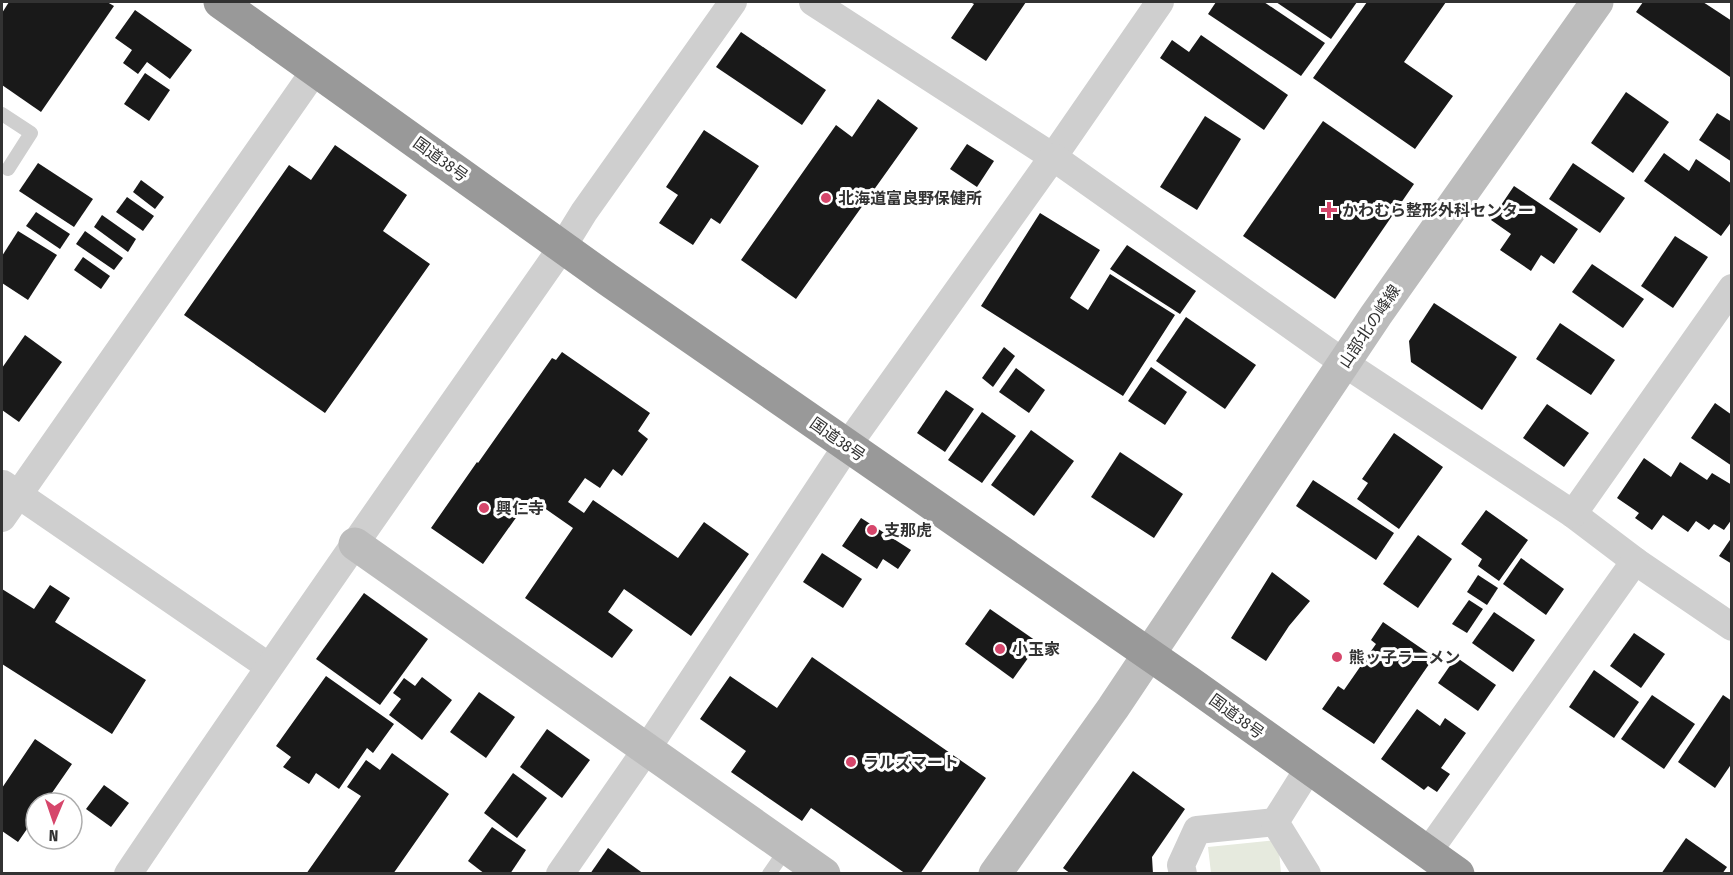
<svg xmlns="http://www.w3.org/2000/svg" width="1733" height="875" font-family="'Fira Sans Condensed','Noto Sans JP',sans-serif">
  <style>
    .green { fill: #e6eade }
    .building { fill: #191919 }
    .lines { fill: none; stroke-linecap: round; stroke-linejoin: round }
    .lane { stroke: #cfcfcf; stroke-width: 14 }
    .street { stroke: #cfcfcf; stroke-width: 28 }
    .secondary { stroke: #bcbcbc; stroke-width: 33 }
    .highway { stroke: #999; stroke-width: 33 }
    .poi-dot { fill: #d6466b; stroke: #fff; stroke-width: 2 }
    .labels { text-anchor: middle; stroke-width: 6; stroke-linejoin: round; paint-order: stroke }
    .street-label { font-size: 16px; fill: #323232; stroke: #fff }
    .poi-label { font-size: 16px; font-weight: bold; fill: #323232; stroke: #fff; text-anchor: start }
  </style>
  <rect width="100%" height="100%" fill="#fff"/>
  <polygon class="green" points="1278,840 1281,873 1211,873 1208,847"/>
  <g class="building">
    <polygon points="9,2 107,2 114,6 41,112 2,85 2,13"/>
    <polygon points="970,2 1026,2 986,61 951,38 974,4"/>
    <polygon points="1216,2 1264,2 1325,43 1301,76 1208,14"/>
    <polygon points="1276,2 1357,2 1331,39"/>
    <polygon points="1367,2 1446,2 1404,62 1453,96 1415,149 1313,78"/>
    <polygon points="1643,2 1703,2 1732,21 1732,74 1730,77 1636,12"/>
    <polygon points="135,10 192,50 170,79 147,62 138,74 123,63 132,50 115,38"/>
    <polygon points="741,32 826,90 802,125 716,67"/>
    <polygon points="1201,35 1288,95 1264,130 1160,58 1172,40 1189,52"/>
    <polygon points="145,73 170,90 149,121 124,104"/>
    <polygon points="1626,92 1669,122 1633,173 1591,143"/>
    <polygon points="878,99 918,128 796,299 741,260 836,125 852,137"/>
    <polygon points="1717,113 1732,122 1732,162 1699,140"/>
    <polygon points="1205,116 1241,139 1197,210 1160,187"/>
    <polygon points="1323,121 1414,184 1335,299 1243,236"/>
    <polygon points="704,130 759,166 720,224 711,218 693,245 659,223 678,195 666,187"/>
    <polygon points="967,144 994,161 977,187 950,169"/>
    <polygon points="335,145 407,195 383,231 430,264 325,413 184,315 289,165 311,180"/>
    <polygon points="1664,153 1689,171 1696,159 1732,184 1732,221 1721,236 1644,181"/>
    <polygon points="38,163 93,199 74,227 19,191"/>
    <polygon points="1573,163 1625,198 1600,233 1549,199"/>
    <polygon points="141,180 164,197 155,209 133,192"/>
    <polygon points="1514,186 1578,229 1554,264 1541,255 1531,271 1500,250 1511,234 1491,220"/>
    <polygon points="127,197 154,216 143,231 116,212"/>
    <polygon points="36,212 70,234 60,249 26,226"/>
    <polygon points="1040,213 1100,250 1070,298 1088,310 1110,274 1175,315 1123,396 981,306"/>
    <polygon points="102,215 136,239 128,252 94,227"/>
    <polygon points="18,231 57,255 28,300 2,283 2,256"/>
    <polygon points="85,231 123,258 114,270 76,244"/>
    <polygon points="1675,236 1708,257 1673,308 1641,286"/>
    <polygon points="1127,245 1196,291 1180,314 1110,269"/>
    <polygon points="83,257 110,276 101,289 74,270"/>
    <polygon points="1592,264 1644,299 1623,328 1572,292"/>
    <polygon points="1434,303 1517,357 1482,410 1411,362 1409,341"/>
    <polygon points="1186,317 1256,365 1225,409 1156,361"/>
    <polygon points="1560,323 1615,360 1591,395 1536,359"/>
    <polygon points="25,335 62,362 19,422 2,410 2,368"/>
    <polygon points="1004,347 1015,356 993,387 982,378"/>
    <polygon points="562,352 650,413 638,431 648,439 622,476 613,469 600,488 585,478 568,502 584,513 593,500 678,558 704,522 749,554 691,636 624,589 608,612 633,630 612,658 525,598 573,528 530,498 483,564 431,528 477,462 478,463 552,358 556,360"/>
    <polygon points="1151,367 1187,392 1165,425 1128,401"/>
    <polygon points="1016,368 1045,390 1029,413 999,392"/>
    <polygon points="946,390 974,409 945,452 917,433"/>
    <polygon points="1715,403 1732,415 1732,466 1691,438"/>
    <polygon points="1547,404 1589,433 1564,467 1523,438"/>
    <polygon points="982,412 1016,436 982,483 948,460"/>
    <polygon points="1031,430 1074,461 1034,516 991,485"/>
    <polygon points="1394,433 1443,467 1399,529 1357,499 1368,483 1362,479"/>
    <polygon points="1120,452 1183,494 1154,538 1091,497"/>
    <polygon points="1644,458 1671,477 1680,462 1707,480 1712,473 1732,485 1732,519 1724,530 1714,524 1709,530 1696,521 1688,532 1663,515 1652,530 1635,518 1639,513 1617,498"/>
    <polygon points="1313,480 1394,533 1376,560 1296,506"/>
    <polygon points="1486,510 1528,540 1499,581 1478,566 1482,559 1461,544"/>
    <polygon points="861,518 911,550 898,569 883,559 877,569 842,546"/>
    <polygon points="1418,535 1452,559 1418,608 1383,584"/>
    <polygon points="1732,537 1732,564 1719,556"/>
    <polygon points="822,553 862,579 843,608 803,582"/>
    <polygon points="1521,558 1564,589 1546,615 1503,584"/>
    <polygon points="1272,572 1310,601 1289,626 1266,661 1231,638"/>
    <polygon points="1478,575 1498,588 1487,605 1467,592"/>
    <polygon points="50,585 70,598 55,622 146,680 112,734 2,664 2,589 34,609"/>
    <polygon points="364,593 428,639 380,705 316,659"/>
    <polygon points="1469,600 1483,609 1467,633 1452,624"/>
    <polygon points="990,609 1039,643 1013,679 965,644"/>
    <polygon points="1494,612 1535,640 1513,672 1472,643"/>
    <polygon points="1383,622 1434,657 1374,744 1322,709 1338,686 1344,690 1376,644 1371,640"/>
    <polygon points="1634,633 1665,654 1641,688 1610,666"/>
    <polygon points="812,657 986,778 920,874 906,874 811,808 802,821 731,772 746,751 700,719 730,676 777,708"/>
    <polygon points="1456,657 1496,685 1478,711 1438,683"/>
    <polygon points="1594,670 1639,702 1614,738 1569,707"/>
    <polygon points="326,676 394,724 373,753 367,748 339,789 316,773 309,784 283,767 291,757 276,746"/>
    <polygon points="422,677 452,700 422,740 389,715 401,699 393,693 404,678 415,686"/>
    <polygon points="479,692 515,717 486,758 450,732"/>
    <polygon points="1652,695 1695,724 1664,769 1621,739"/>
    <polygon points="1723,695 1732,701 1732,763 1715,788 1678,762"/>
    <polygon points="1417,709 1440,726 1445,718 1466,733 1441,768 1450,774 1437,792 1428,786 1424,790 1381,759"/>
    <polygon points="547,729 590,760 562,798 520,767"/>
    <polygon points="35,739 72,764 45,803 36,803 36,816 18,842 2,831 2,788"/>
    <polygon points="392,753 449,794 393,874 306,874 361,796 347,787 366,760 380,770"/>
    <polygon points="1133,771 1185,809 1152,857 1153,874 1071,874 1063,868"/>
    <polygon points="513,773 547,798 517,838 484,813"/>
    <polygon points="104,785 129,803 111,827 86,809"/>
    <polygon points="492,827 526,850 510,874 485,874 468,861"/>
    <polygon points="1686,838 1727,867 1722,874 1661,874"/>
    <polygon points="608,848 644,874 590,874"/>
  </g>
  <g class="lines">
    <g class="lane">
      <polyline points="2,114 31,133 8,169"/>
      <polyline points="769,874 787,848"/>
    </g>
    <g class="street">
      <polyline points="813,2 1053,157 1160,2"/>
      <polyline points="3,484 268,666"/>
      <polyline points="1573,514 1635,561 1732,627"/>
      <polyline points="2,518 316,69"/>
      <polyline points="1428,852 1635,561"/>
      <path d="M128 874C270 663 417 455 563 246L584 212 733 2"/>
      <polyline points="560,874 646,750 847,446 1053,157 1344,363 1573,514 1732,288"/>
      <polyline points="1183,874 1181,865 1197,830 1275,822"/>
      <polyline points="1307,874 1275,822 1309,768"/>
    </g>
    <g class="secondary">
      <polyline points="355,544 824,874"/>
      <polyline points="995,874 1113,708 1376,315 1597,2"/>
    </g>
    <polyline class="highway" points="220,2 607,279 1189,682 1458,874"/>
  </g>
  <g class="poi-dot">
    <circle cx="826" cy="198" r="6"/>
    <path d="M1326 201h6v6h6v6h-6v6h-6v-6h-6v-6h6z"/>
    <circle cx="484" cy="508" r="6"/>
    <circle cx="872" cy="530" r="6"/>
    <circle cx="1000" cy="649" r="6"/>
    <circle cx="1337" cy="657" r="6"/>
    <circle cx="851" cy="762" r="6"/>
  </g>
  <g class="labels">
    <g class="street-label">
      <text transform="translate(441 159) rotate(36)" y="6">国道38号</text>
      <text transform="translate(1369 326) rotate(-56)" y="6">山部北の峰線</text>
      <text transform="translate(838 439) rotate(35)" y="6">国道38号</text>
      <text transform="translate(1237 716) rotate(36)" y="6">国道38号</text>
    </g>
    <g class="poi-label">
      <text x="838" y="204">北海道富良野保健所</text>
      <text x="1342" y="216">かわむら整形外科センター</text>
      <text x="496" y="514">興仁寺</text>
      <text x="884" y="536">支那虎</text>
      <text x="1012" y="655">小玉家</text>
      <text x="1349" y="663">熊ッ子ラーメン</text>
      <text x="863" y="768">ラルズマート</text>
    </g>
  </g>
  <rect width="1733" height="875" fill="none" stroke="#323232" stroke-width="6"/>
  <g transform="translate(54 821) rotate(182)"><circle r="28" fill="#ffffff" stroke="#adadad" stroke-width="1.5"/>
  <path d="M0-4.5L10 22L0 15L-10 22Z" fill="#d6466b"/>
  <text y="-9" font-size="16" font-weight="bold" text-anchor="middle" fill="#323232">N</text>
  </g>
</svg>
